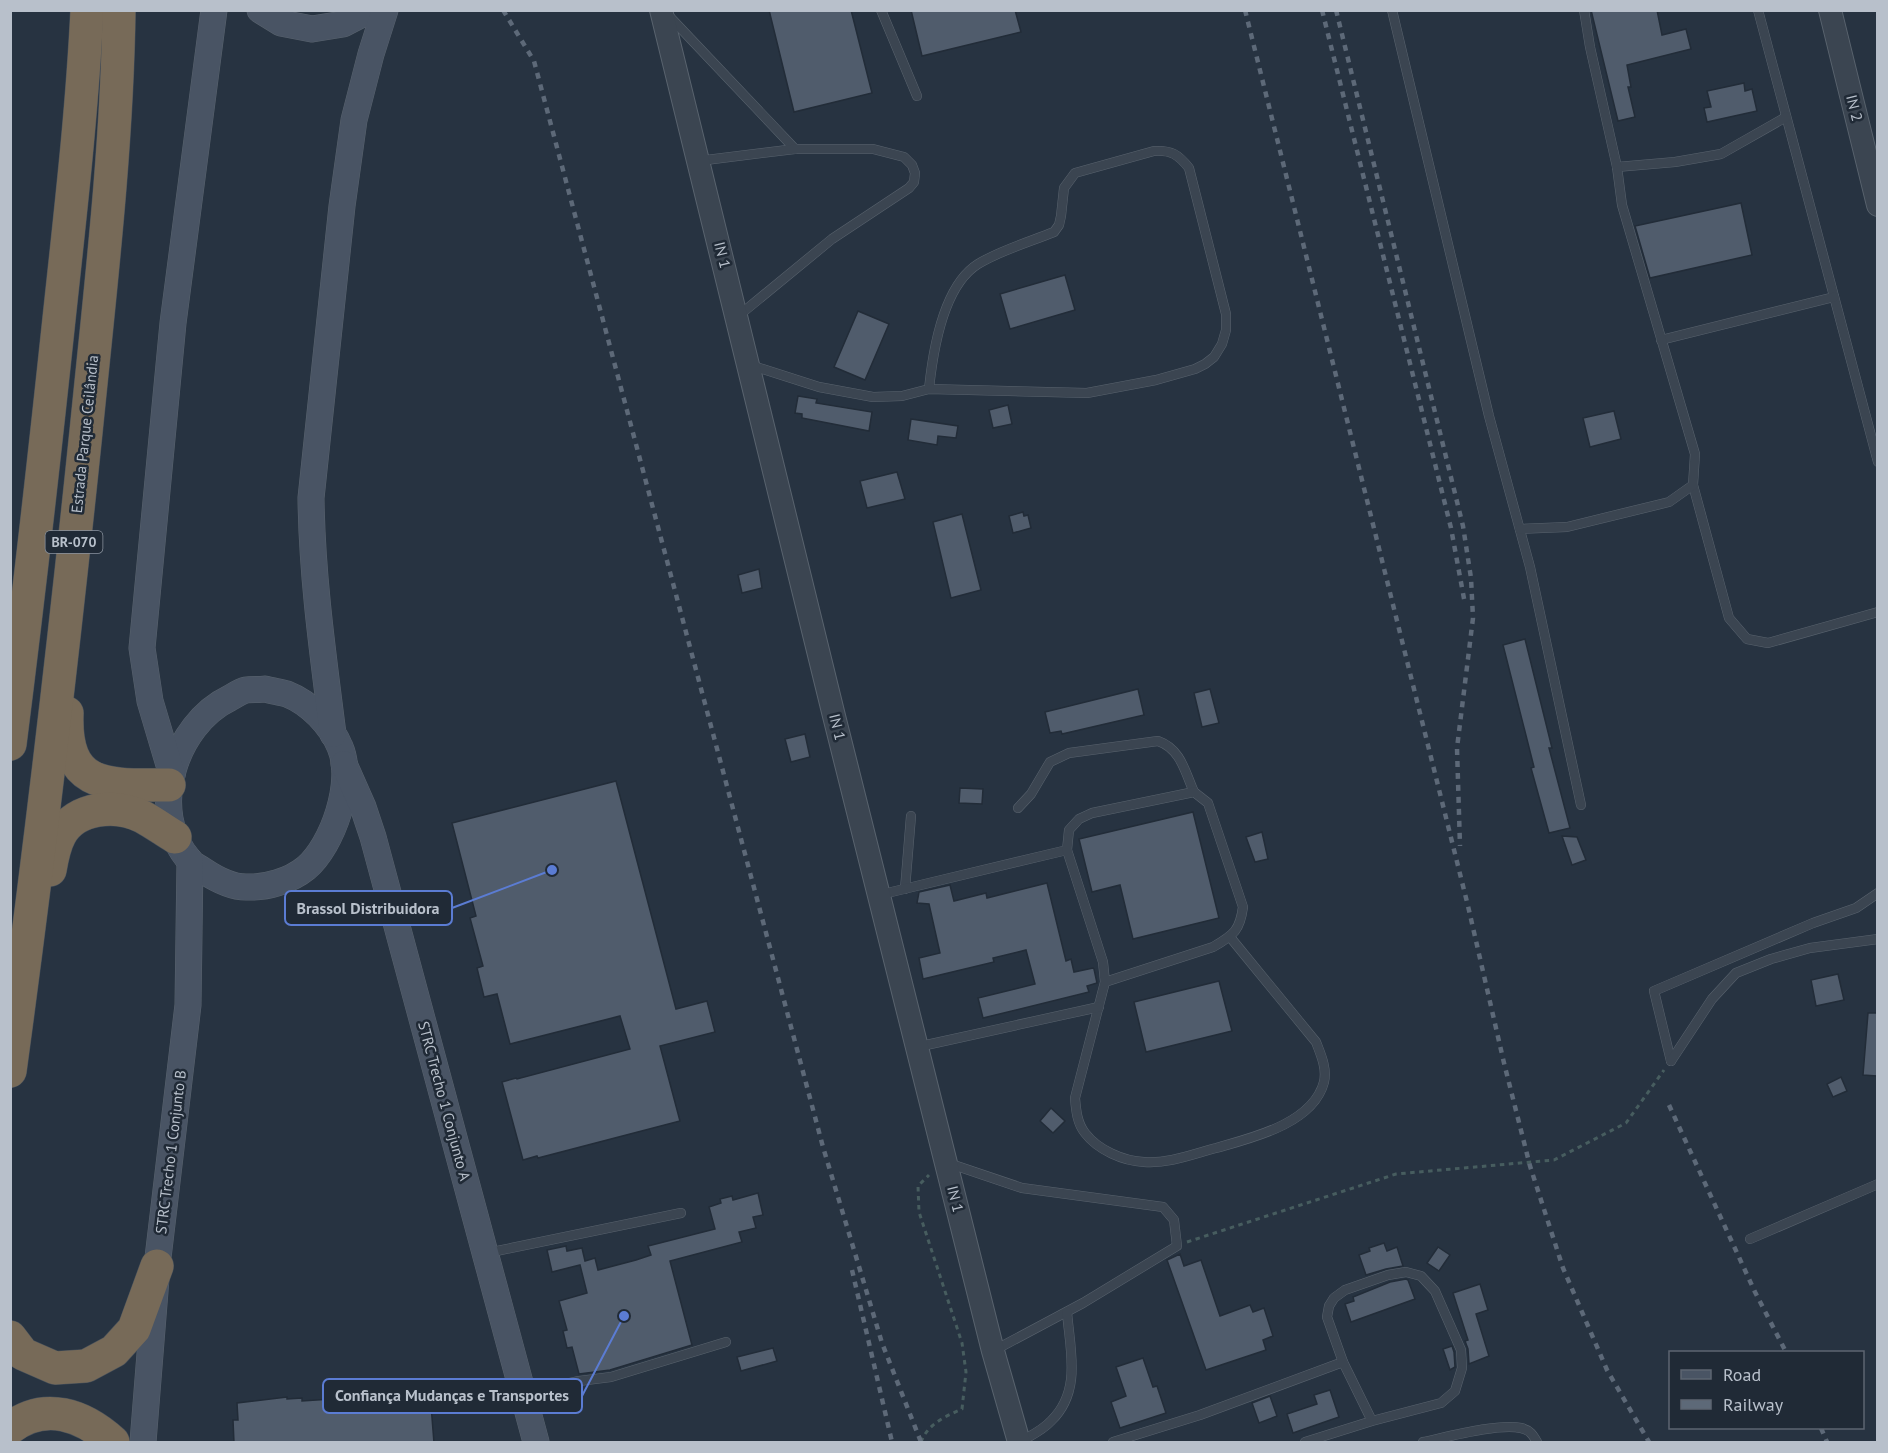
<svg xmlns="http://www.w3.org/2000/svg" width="1888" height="1453" font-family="'PT Sans',sans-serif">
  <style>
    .building { fill: #505c6c; stroke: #222c38; stroke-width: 1.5 }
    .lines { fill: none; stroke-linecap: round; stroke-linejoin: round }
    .service-casing { stroke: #59636e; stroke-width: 10 }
    .tertiary-casing { stroke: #59636e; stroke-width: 24 }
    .secondary-casing { stroke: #59636e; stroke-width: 27 }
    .motorway-casing { stroke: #46505b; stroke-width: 34 }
    .path { stroke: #475d5f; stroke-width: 3; stroke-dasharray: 4.5 4.5; stroke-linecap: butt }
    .service { stroke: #3b4551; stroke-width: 9 }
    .tertiary { stroke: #3b4551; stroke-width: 22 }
    .secondary { stroke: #495464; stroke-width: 26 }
    .motorway { stroke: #776a58; stroke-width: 33 }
    .rail { stroke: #5d6978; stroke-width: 4.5; stroke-dasharray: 6 6; stroke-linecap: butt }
    .labels { text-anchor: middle; stroke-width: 5; stroke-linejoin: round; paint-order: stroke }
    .shield { fill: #202a36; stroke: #8a939e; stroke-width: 1.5 }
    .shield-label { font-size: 14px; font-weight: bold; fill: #b8c0cb }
    .street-label { font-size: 15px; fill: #b8c0cb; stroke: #202a36 }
    .leader { fill: none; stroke: #5b7cd3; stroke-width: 2 }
    .callout-dot { fill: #5b7cd3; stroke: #202a36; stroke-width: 2 }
    .callout { fill: #202a36; stroke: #5b7cd3; stroke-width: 2 }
    .callout-label { font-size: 16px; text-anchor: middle; font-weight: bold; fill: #b8c0cb }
  </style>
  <rect width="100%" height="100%" fill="#273341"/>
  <g class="building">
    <polygon points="769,10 851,10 872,93 794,112"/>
    <polygon points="911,10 1015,10 1021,32 922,56"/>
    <polygon points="1591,10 1657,10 1662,35 1686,29 1691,49 1627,65 1631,87 1628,87 1635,117 1618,121"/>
    <polygon points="1744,83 1745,91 1752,89 1757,111 1707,122 1704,108 1711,107 1707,91"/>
    <polygon points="1741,203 1752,255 1650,278 1635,226"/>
    <polygon points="1065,275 1075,310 1010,329 1000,294"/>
    <polygon points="858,311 889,324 865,380 834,367"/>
    <polygon points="798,396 817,399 816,403 872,412 869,431 802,418 802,414 795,413"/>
    <polygon points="1008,405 1012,424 993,428 989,410"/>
    <polygon points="1614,411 1621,439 1590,447 1583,418"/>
    <polygon points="911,419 958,426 956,438 938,436 937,445 908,440"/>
    <polygon points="897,472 905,499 867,508 860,481"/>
    <polygon points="1023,512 1024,516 1028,515 1031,528 1013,533 1009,516"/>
    <polygon points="962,514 981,590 951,598 933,522"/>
    <polygon points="759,569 762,588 742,593 738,575"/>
    <polygon points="1525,639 1552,748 1549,748 1570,828 1549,833 1531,768 1534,767 1503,645"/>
    <polygon points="1138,689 1144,715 1062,734 1061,731 1050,733 1045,712"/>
    <polygon points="1210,689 1219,723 1202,727 1194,693"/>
    <polygon points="805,734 810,757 791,762 785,739"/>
    <polygon points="616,781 676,1009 707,1001 715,1032 660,1046 680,1121 538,1158 537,1156 523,1160 502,1082 516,1078 517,1079 630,1049 620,1016 510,1044 497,994 484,997 477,968 483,966 470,918 476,916 452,823"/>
    <polygon points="960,788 983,789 982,804 959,803"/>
    <polygon points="1193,812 1219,918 1133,939 1120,885 1092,892 1079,839"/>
    <polygon points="1262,832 1268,859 1255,862 1246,837"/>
    <polygon points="1562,836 1577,837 1586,860 1572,865"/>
    <polygon points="1047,883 1066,961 1071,959 1074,972 1093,968 1094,969 1097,983 1087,986 1089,992 983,1018 978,998 1035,984 1026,950 993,958 994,962 923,979 919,958 940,953 929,904 917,903 919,892 950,885 954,901 986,893 987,898"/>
    <polygon points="1838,974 1844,1000 1816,1006 1811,980"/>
    <polygon points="1219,981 1232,1031 1146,1052 1134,1002"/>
    <polygon points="1868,1013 1878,1013 1877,1076 1863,1075"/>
    <polygon points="1841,1077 1847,1091 1833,1097 1827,1084"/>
    <polygon points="1051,1108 1065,1121 1053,1133 1040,1121"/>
    <polygon points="758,1193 763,1215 753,1217 756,1228 739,1232 742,1242 670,1261 692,1345 610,1370 579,1374 572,1347 567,1348 563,1331 567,1330 559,1301 587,1293 580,1265 552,1272 547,1250 566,1246 567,1251 582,1248 585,1261 595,1258 598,1270 636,1260 651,1255 648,1246 715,1229 709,1207 721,1203 720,1199 732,1196 733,1200"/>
    <polygon points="1384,1243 1387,1251 1397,1247 1403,1266 1386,1269 1366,1275 1359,1255 1370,1251 1369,1248"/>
    <polygon points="1438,1247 1450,1255 1439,1271 1427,1263"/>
    <polygon points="1180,1254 1184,1266 1201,1260 1220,1316 1250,1305 1253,1312 1264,1308 1273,1336 1263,1340 1266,1350 1206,1370 1167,1260"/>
    <polygon points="1406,1279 1408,1280 1415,1299 1351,1322 1345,1304 1354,1301 1353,1297 1390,1282"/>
    <polygon points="1480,1284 1488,1310 1476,1314 1489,1356 1469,1364 1468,1349 1465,1341 1468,1340 1453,1293"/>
    <polygon points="1452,1346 1454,1352 1455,1367 1450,1370 1443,1349"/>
    <polygon points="773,1348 777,1361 741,1371 737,1357"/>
    <polygon points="1143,1358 1153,1387 1157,1386 1166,1413 1120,1428 1111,1402 1126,1396 1116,1367"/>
    <polygon points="412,1388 413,1390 425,1389 426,1406 431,1405 434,1443 234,1443 233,1420 238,1420 237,1403 287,1397 287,1399 302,1398 302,1401 331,1399 330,1396"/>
    <polygon points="1330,1390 1339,1417 1293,1433 1287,1414 1317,1404 1314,1395"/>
    <polygon points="1270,1396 1277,1416 1259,1423 1252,1403"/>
  </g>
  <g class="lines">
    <defs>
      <g id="service">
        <polyline points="881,10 917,96"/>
        <polyline points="1392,10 1489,416 1530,567 1581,805"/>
        <polyline points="1758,10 1878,462"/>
        <polyline points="669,16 795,149"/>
        <polyline points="698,161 795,149 873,149 904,157 912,165 915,173 914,182 909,188 832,239 737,317"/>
        <polyline points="1617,167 1675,162 1721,154 1786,117"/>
        <polyline points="1661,340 1834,297"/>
        <path d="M750 365 819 387 873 397 902 396 929 389 1087 393 1156 380 1195 369 1205 364 1214 357 1222 344 1226 330V314L1189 168C1178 154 1171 150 1154 151L1075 173 1064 188 1061 216 1059 225 1054 232C1029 242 1001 250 978 264 943 286 933 350 929 389"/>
        <polyline points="1693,485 1729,618 1747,639 1768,643 1878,612"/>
        <polyline points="1520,529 1567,527 1669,502 1693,485 1695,454 1622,205 1617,167 1590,47 1584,10"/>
        <path d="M1018 808 1031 794 1050 762 1069 753 1158 741C1181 749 1185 772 1194 792"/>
        <polyline points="905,889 911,816"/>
        <polyline points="879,895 1067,850"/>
        <path d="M1105 982 1213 947C1234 935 1240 930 1243 907L1208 803 1194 792 1092 813 1079 819 1069 830 1067 850 1103 962 1105 982 1075 1098C1076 1110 1077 1123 1085 1133 1098 1150 1123 1161 1144 1162 1168 1164 1193 1154 1216 1148 1251 1138 1313 1124 1324 1082 1327 1068 1321 1055 1316 1042L1230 937"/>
        <polyline points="917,1047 1099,1007"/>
        <polyline points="1671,1061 1654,991 1813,923 1856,908 1878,893"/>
        <polyline points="1671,1061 1712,999 1736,973 1771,959 1810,948 1878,939"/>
        <polyline points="948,1163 1022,1188 1163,1207 1174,1220 1177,1246 1083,1303 993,1351"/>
        <polyline points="1750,1239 1878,1184"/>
        <polyline points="487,1253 681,1213"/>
        <polyline points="525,1393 579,1381 611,1377 726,1342"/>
        <path d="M1020 1442C1030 1436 1043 1430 1051 1421 1082 1391 1070 1350 1067 1312"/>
        <polyline points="1113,1442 1200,1415 1343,1362"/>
        <polyline points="1305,1442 1372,1421 1441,1403 1455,1391 1462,1368 1461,1350 1435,1291 1421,1276 1406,1272 1388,1275 1345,1290 1334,1298 1329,1306 1327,1317 1343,1362 1372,1421"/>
        <path d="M1423 1442C1447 1437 1498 1423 1521 1428 1530 1430 1533 1435 1537 1442"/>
      </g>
      <g id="tertiary">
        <polyline points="661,10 834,716 993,1351 1019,1442"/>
        <polyline points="1830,10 1878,205"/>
      </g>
      <g id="secondary">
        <polyline points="260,10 281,23 312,29 343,24 370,10"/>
        <path d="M265 689C272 691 280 692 287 694 310 703 331 725 340 747 355 781 333 845 306 868 290 881 266 888 246 887 232 887 216 879 204 871 200 868 193 865 190 861 146 812 175 724 230 698 235 695 241 691 246 690 252 689 259 690 265 689Z"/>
        <path d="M333 734C323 655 312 577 311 498L342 206 354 120 371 54 385 10"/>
        <polyline points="344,764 363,807 373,837 536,1442"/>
        <polyline points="172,775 150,701 142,648 173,323 214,10"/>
        <polyline points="143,1442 157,1266 188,1005 190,861"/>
      </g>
      <g id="motorway">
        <path d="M67 713C64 790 108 785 169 785"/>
        <path d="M10 744C28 602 44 461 59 319 70 216 82 114 87 10"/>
        <path d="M50 870C52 858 54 846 60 835 76 806 117 804 143 817 154 823 165 831 175 837"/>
        <path d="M10 1071C39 858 64 645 86 432 100 292 117 151 119 10"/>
        <polyline points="10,1337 23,1354 55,1368 86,1366 114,1351 134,1329 157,1266"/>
        <path d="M10 1428C45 1401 83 1415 113 1442"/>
      </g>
    </defs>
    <use href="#service" class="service-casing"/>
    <use href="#tertiary" class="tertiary-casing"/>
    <use href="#secondary" class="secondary-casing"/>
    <use href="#motorway" class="motorway-casing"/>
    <g class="path">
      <polyline points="1187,1242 1396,1174 1554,1160 1626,1123 1664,1070"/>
      <path d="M921 1442C928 1424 944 1417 962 1409L966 1372 962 1343 919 1212 918 1186 929 1175"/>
    </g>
    <use href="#service" class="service"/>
    <use href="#tertiary" class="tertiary"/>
    <use href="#secondary" class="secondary"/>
    <use href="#motorway" class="motorway"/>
    <g class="rail">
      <polyline points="503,10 534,61 823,1147 882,1343 921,1442"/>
      <polyline points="1245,10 1468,906 1504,1063 1530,1166 1563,1268 1607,1370 1649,1442"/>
      <polyline points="1322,10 1451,528 1465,604"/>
      <polyline points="1336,10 1463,526 1471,578 1473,618 1457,748 1460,846"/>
      <polyline points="1669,1105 1755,1292 1786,1352"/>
      <polyline points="852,1270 892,1442"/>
      <polyline points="1821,1428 1827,1442"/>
    </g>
  </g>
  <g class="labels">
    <rect class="shield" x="45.5" y="531" width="57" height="22" rx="4.5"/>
    <g class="shield-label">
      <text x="74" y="547">BR-070</text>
    </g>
    <g class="street-label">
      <text transform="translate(1854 108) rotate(76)" y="5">IN 2</text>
      <text transform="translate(722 255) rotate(76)" y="5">IN 1</text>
      <text transform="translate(85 434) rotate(-84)" y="5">Estrada Parque Ceilândia</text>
      <text transform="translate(837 727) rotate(76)" y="5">IN 1</text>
      <text transform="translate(444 1101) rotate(75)" y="5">STRC Trecho 1 Conjunto A</text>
      <text transform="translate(171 1152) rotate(-83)" y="5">STRC Trecho 1 Conjunto B</text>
      <text transform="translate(955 1199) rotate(76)" y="5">IN 1</text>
    </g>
  </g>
  <path class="leader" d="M552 870L452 908M624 1316L582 1396"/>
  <g class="callout-dot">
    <circle cx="552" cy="870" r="6"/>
    <circle cx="624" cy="1316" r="6"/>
  </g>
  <g class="callout">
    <rect x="285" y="891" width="167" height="34" rx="6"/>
    <rect x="323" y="1379" width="259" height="34" rx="6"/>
  </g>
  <g class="callout-label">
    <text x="368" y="914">Brassol Distribuidora</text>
    <text x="452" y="1401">Confiança Mudanças e Transportes</text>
  </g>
  <rect width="1888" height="1453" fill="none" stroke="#b8c0cb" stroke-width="24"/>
  <rect x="1669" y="1351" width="195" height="78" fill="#202a36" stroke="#5d6672" stroke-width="1.5"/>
  <rect x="1681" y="1370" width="30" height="9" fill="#495464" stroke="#5d6672" stroke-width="1.5"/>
  <text x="1723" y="1381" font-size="18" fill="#b8c0cb">Road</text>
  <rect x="1681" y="1400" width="30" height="9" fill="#5d6978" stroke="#5d6672" stroke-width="1.5"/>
  <text x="1723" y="1411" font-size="18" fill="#b8c0cb">Railway</text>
</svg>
